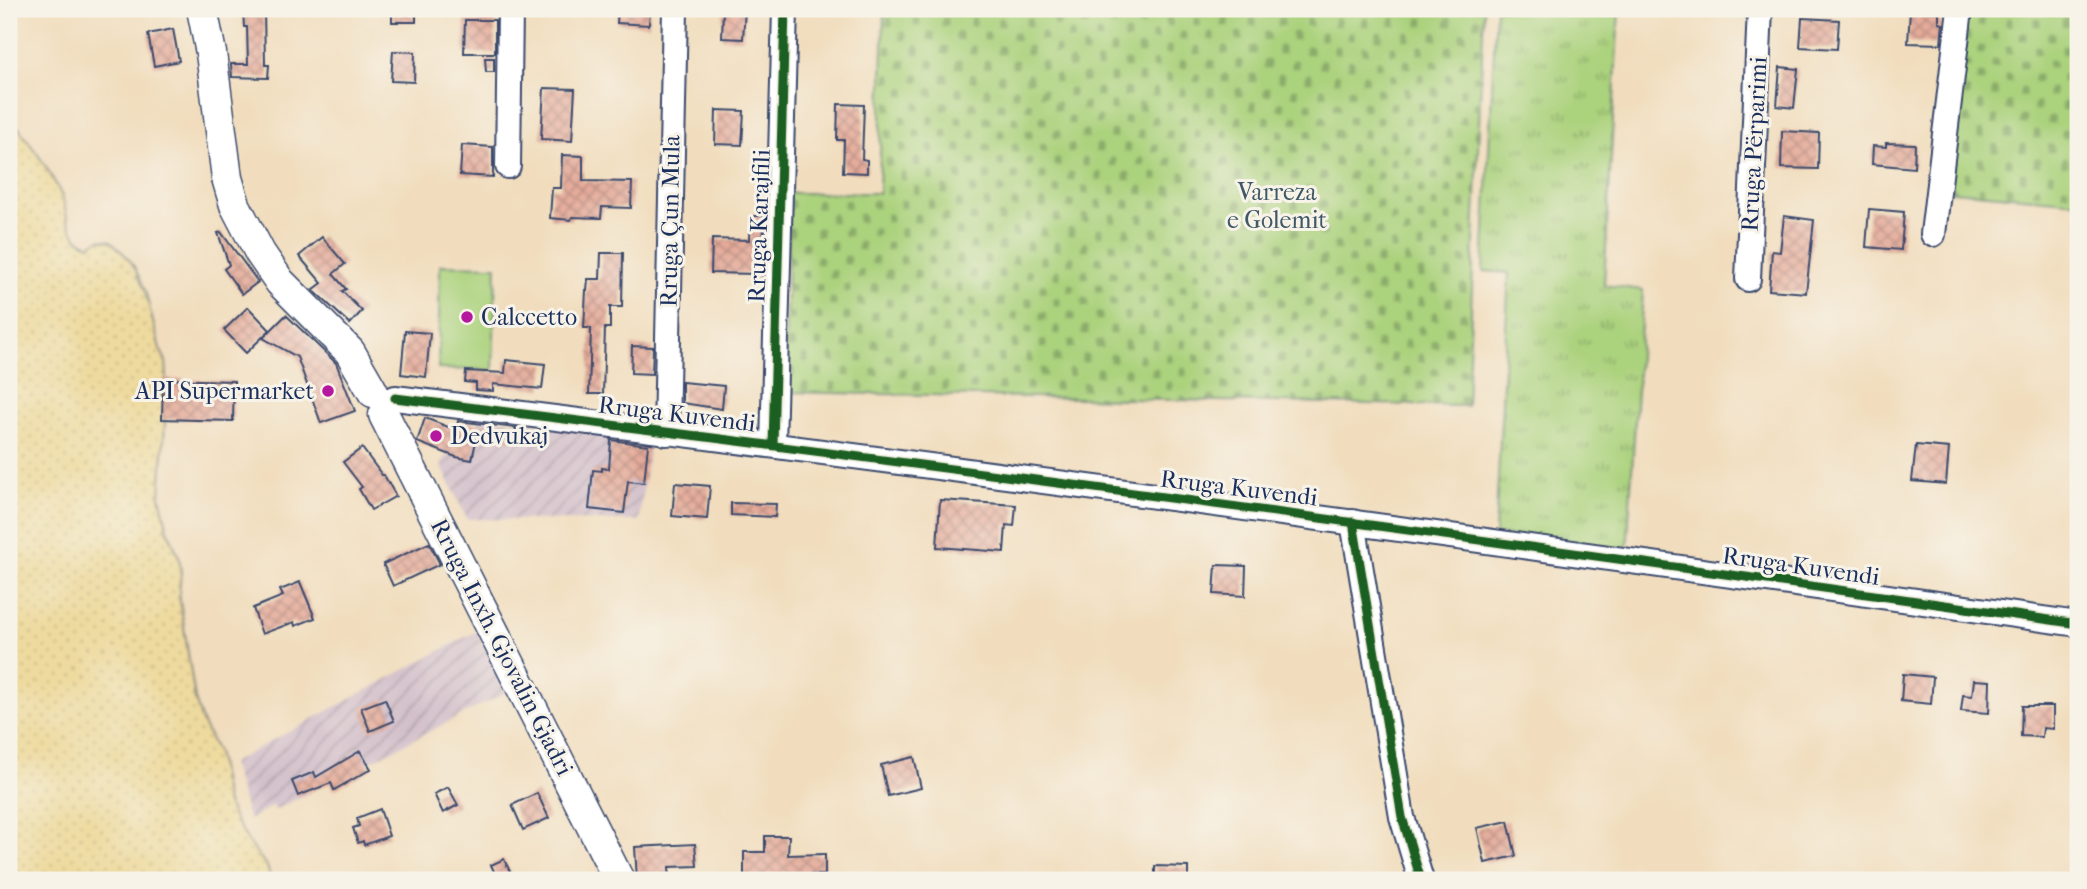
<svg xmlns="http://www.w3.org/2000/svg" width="2087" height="889" font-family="'IM FELL French Canon',serif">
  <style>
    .industrial { fill: url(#industrial-furrows) }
    .grass { fill: url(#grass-tufts); stroke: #63806e; stroke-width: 2 }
    .sand { fill: url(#sand-dots); stroke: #84847e; stroke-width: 2 }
    .cemetery { fill: url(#cemetery-stones); stroke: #63806e; stroke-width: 2 }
    .pitch { fill: #abd27d; stroke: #63806e; stroke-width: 2 }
    .building { fill: url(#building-cross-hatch) }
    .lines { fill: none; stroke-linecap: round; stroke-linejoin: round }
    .minor-casing { stroke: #3b496c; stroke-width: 28 }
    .major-casing { stroke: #3b496c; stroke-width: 33 }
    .minor { stroke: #fff; stroke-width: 24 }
    .major { stroke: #fff; stroke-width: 30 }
    .cycleway-casing { stroke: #f7f3e8; stroke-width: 13 }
    .cycleway { stroke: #1b5e20; stroke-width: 9 }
    .poi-dot { fill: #b5179e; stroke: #f7f3e8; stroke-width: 2.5 }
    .labels { text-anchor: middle; stroke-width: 6; stroke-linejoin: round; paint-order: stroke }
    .street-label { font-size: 24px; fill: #1b2f5e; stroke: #f7f3e8 }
    .park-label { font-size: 24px; fill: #3f5866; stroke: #f7f3e8 }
    .poi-label { font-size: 24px; fill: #1b2f5e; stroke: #f7f3e8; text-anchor: start }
  </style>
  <defs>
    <pattern id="industrial-furrows" width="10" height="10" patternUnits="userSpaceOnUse" patternTransform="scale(1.75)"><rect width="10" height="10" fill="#d1bdc9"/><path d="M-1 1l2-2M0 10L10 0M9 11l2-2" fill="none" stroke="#a99aa6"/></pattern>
    <pattern id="grass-tufts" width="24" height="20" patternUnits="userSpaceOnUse" patternTransform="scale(1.75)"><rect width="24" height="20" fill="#abd27d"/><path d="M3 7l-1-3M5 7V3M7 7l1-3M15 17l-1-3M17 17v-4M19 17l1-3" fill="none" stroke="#8aab6a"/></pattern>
    <pattern id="sand-dots" width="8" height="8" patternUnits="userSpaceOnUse" patternTransform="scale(1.75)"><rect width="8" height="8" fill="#eeda9e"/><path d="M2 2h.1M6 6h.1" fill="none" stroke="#ccbb8a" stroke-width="1.8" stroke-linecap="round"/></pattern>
    <pattern id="cemetery-stones" width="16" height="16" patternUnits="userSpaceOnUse" patternTransform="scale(1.75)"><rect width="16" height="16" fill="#abd27d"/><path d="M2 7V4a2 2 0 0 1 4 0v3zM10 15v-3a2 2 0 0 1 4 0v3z" fill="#8aab6a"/></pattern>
    <pattern id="building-cross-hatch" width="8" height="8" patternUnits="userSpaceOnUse" patternTransform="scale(1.75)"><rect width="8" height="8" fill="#e5ab9a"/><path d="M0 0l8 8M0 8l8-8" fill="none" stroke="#b98c81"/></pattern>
  </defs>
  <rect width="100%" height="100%" fill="#f7f3e8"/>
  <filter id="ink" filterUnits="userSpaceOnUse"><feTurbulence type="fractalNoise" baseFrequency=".0143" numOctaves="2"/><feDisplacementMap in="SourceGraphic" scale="14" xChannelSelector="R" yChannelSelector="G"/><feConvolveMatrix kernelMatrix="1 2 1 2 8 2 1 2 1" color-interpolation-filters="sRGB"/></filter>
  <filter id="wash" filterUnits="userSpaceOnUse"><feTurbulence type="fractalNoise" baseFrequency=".00686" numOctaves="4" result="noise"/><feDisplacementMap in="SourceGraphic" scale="28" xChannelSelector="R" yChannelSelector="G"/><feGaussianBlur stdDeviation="1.57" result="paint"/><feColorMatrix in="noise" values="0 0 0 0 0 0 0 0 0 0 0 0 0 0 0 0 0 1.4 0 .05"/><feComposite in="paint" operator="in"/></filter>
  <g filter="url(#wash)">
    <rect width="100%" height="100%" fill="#f1ddbd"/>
    <g class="industrial">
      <polygon points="480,417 650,439 639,521 467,519 441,465 447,454 472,460"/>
      <polygon points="477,631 507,692 275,810 273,805 249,820 231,763"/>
    </g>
    <polygon class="grass" points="1496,9 1619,9 1604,285 1643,290 1627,553 1495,534 1509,273 1483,271"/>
    <path class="sand" d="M9 115C28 141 49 167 62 197 67 210 65 220 73 232 78 240 82 242 90 245L100 239 111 241 128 258 135 268 145 290 160 349 166 361 167 375 163 412 165 423 160 496 168 531 179 557 181 571 179 594 195 699 202 722 217 752 226 801 232 815 251 846 267 866 271 880H9Z"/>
    <g class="cemetery">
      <polygon points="884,9 1484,9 1467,406 784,392 790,193 879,193"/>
      <polygon points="1964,9 2078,9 2078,202 1942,190"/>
    </g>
    <polygon class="pitch" points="440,265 496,266 493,370 438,369"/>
    <g id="blocks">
      <g class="building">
        <polygon points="243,9 264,9 265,65 269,65 268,78 232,77 231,64 248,64 247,27 244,27"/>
        <rect x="392" y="9" width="24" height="13"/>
        <polygon points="618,9 650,9 649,25 617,23"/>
        <polygon points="723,9 745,9 743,39 722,38"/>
        <polygon points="1910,10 1939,12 1939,23 1943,24 1941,44 1908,43"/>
        <polygon points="1802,18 1839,20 1837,49 1800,47"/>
        <polygon points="465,20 495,20 495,53 464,53"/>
        <polygon points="173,29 179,61 154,66 148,34"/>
        <polygon points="393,51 415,52 414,82 391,81"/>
        <polygon points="485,58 494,58 494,72 486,72"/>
        <polygon points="1780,67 1798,69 1794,108 1777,106"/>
        <polygon points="544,88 575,89 572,141 541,139"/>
        <polygon points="838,104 864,105 862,159 867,160 867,173 843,172 844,140 837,140"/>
        <polygon points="716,110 744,111 742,145 715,144"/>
        <polygon points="1782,131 1819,133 1818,169 1781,168"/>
        <polygon points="1886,143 1915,144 1914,168 1872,164 1873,146 1886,147"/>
        <polygon points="462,145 493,147 493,177 460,175"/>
        <polygon points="562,155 583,156 583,181 632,182 631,208 602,207 601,218 572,217 571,220 550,218 552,188 561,188"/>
        <polygon points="1869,209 1904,212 1901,250 1866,247"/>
        <polygon points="750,216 764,216 763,283 756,283 757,274 711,273 712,239 749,240"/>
        <polygon points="1784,216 1814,220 1806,293 1769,290 1772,251 1780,252"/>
        <polygon points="221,232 258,282 242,294 224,269 229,265 218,233"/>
        <polygon points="322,237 345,264 333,274 346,289 342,291 362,311 350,324 313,290 322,283 299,256"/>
        <polygon points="601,253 623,253 622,307 610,307 610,328 605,328 603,394 589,394 591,328 584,328 586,290 587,290 588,279 600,279"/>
        <polygon points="248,307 270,330 246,353 224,330"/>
        <polygon points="286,315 336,363 355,411 321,423 297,357 263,338"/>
        <polygon points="405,331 430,333 426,377 401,374"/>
        <polygon points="632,346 653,347 652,374 631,373"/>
        <polygon points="506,360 545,364 542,389 493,384 493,391 476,390 476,383 465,382 466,371 505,373"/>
        <polygon points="163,379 234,381 233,421 162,419"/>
        <polygon points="682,382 724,386 722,409 682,403"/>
        <polygon points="425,418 456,430 458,421 516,428 514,441 477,436 472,460 456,457 417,442"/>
        <polygon points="611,440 648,445 644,483 628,481 624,513 589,509 593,470 602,471 602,468 609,469"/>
        <polygon points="1916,445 1949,448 1946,484 1912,481"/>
        <polygon points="362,448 382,475 384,475 396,496 371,510 359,489 362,487 343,462"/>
        <polygon points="675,483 710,486 707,519 672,516"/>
        <polygon points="940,500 1016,505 1014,526 1006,525 1004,552 937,547"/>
        <polygon points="731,503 776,504 775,517 731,515"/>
        <polygon points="429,543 440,564 393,586 383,564"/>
        <polygon points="1216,565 1246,566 1245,596 1214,594"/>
        <polygon points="300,582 315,618 295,626 294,622 262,634 253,608 283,596 280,590"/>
        <polygon points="1903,674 1933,677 1931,704 1901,701"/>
        <polygon points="1974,680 1990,681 1989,713 1961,711 1963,695 1972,696"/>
        <polygon points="385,699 394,721 370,731 361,708"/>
        <polygon points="2022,706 2053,706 2053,729 2043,728 2042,737 2021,736"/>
        <polygon points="360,751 371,769 334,790 331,783 298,796 292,781 314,772 316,777"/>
        <polygon points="914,757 921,788 888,796 881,765"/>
        <polygon points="448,787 458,805 443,813 434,794"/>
        <polygon points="537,793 549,818 523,830 512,805"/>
        <polygon points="380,809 389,836 364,845 363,841 358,843 353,828 359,826 357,818"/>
        <polygon points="1508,821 1516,856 1485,863 1477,828"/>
        <polygon points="765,836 789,836 788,855 825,854 825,875 769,874 769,880 744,880 744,852 765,852"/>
        <polygon points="695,844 697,866 669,867 670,880 637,880 635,847"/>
        <polygon points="504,859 514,880 498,880 491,865"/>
        <polygon points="1155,866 1188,867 1188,880 1155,880"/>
      </g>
    </g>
  </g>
  <g filter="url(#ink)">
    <use href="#blocks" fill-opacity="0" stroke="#3b496c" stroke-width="2"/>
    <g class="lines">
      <defs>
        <g id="minor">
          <polyline points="508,166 510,9"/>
          <polyline points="1933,234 1960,9"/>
          <polyline points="1748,279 1760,9"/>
          <path d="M395 398C957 467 1518 544 2078 624"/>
          <polyline points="666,433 675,9"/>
          <polyline points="773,445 785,9"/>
          <polyline points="1353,522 1402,817 1421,880"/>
        </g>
        <g id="major">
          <polyline points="202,9 211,53 227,178 235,205 260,253 280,282 350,352 373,392"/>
          <polyline points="384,415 619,880"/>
        </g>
      </defs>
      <use href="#minor" class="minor-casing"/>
      <use href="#major" class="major-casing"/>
      <use href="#minor" class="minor"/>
      <use href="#major" class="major"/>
      <defs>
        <g id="cycleway">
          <path d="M395 398C957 467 1518 544 2078 624"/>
          <polyline points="773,445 785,9"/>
          <polyline points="1353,522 1402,817 1421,880"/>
        </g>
      </defs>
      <use href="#cycleway" class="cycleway-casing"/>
      <use href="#cycleway" class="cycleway"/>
    </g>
  </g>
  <g class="poi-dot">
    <circle cx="467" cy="317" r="7"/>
    <circle cx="328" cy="391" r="7"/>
    <circle cx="436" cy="436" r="7"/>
  </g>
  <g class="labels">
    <g class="street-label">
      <text transform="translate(1754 144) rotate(-87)" y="8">Rruga Përparimi</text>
      <text transform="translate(670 221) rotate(-89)" y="8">Rruga Çun Mula</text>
      <text transform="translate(759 226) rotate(-88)" y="8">Rruga Karajfili</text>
      <text transform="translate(677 414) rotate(7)" y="8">Rruga Kuvendi</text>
      <text transform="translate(1239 488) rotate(7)" y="8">Rruga Kuvendi</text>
      <text transform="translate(1801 566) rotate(8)" y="8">Rruga Kuvendi</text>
      <text transform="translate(502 647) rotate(63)" y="8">Rruga Inxh. Gjovalin Gjadri</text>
    </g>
    <g class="park-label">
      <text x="1277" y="200">Varreza<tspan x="1277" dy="28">e Golemit</tspan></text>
    </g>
    <g class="poi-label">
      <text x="481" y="325">Calccetto</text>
      <text x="314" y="399" text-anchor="end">API Supermarket</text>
      <text x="450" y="444">Dedvukaj</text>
    </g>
  </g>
  <rect width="2087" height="889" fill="none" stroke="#f7f3e8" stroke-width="35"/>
</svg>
